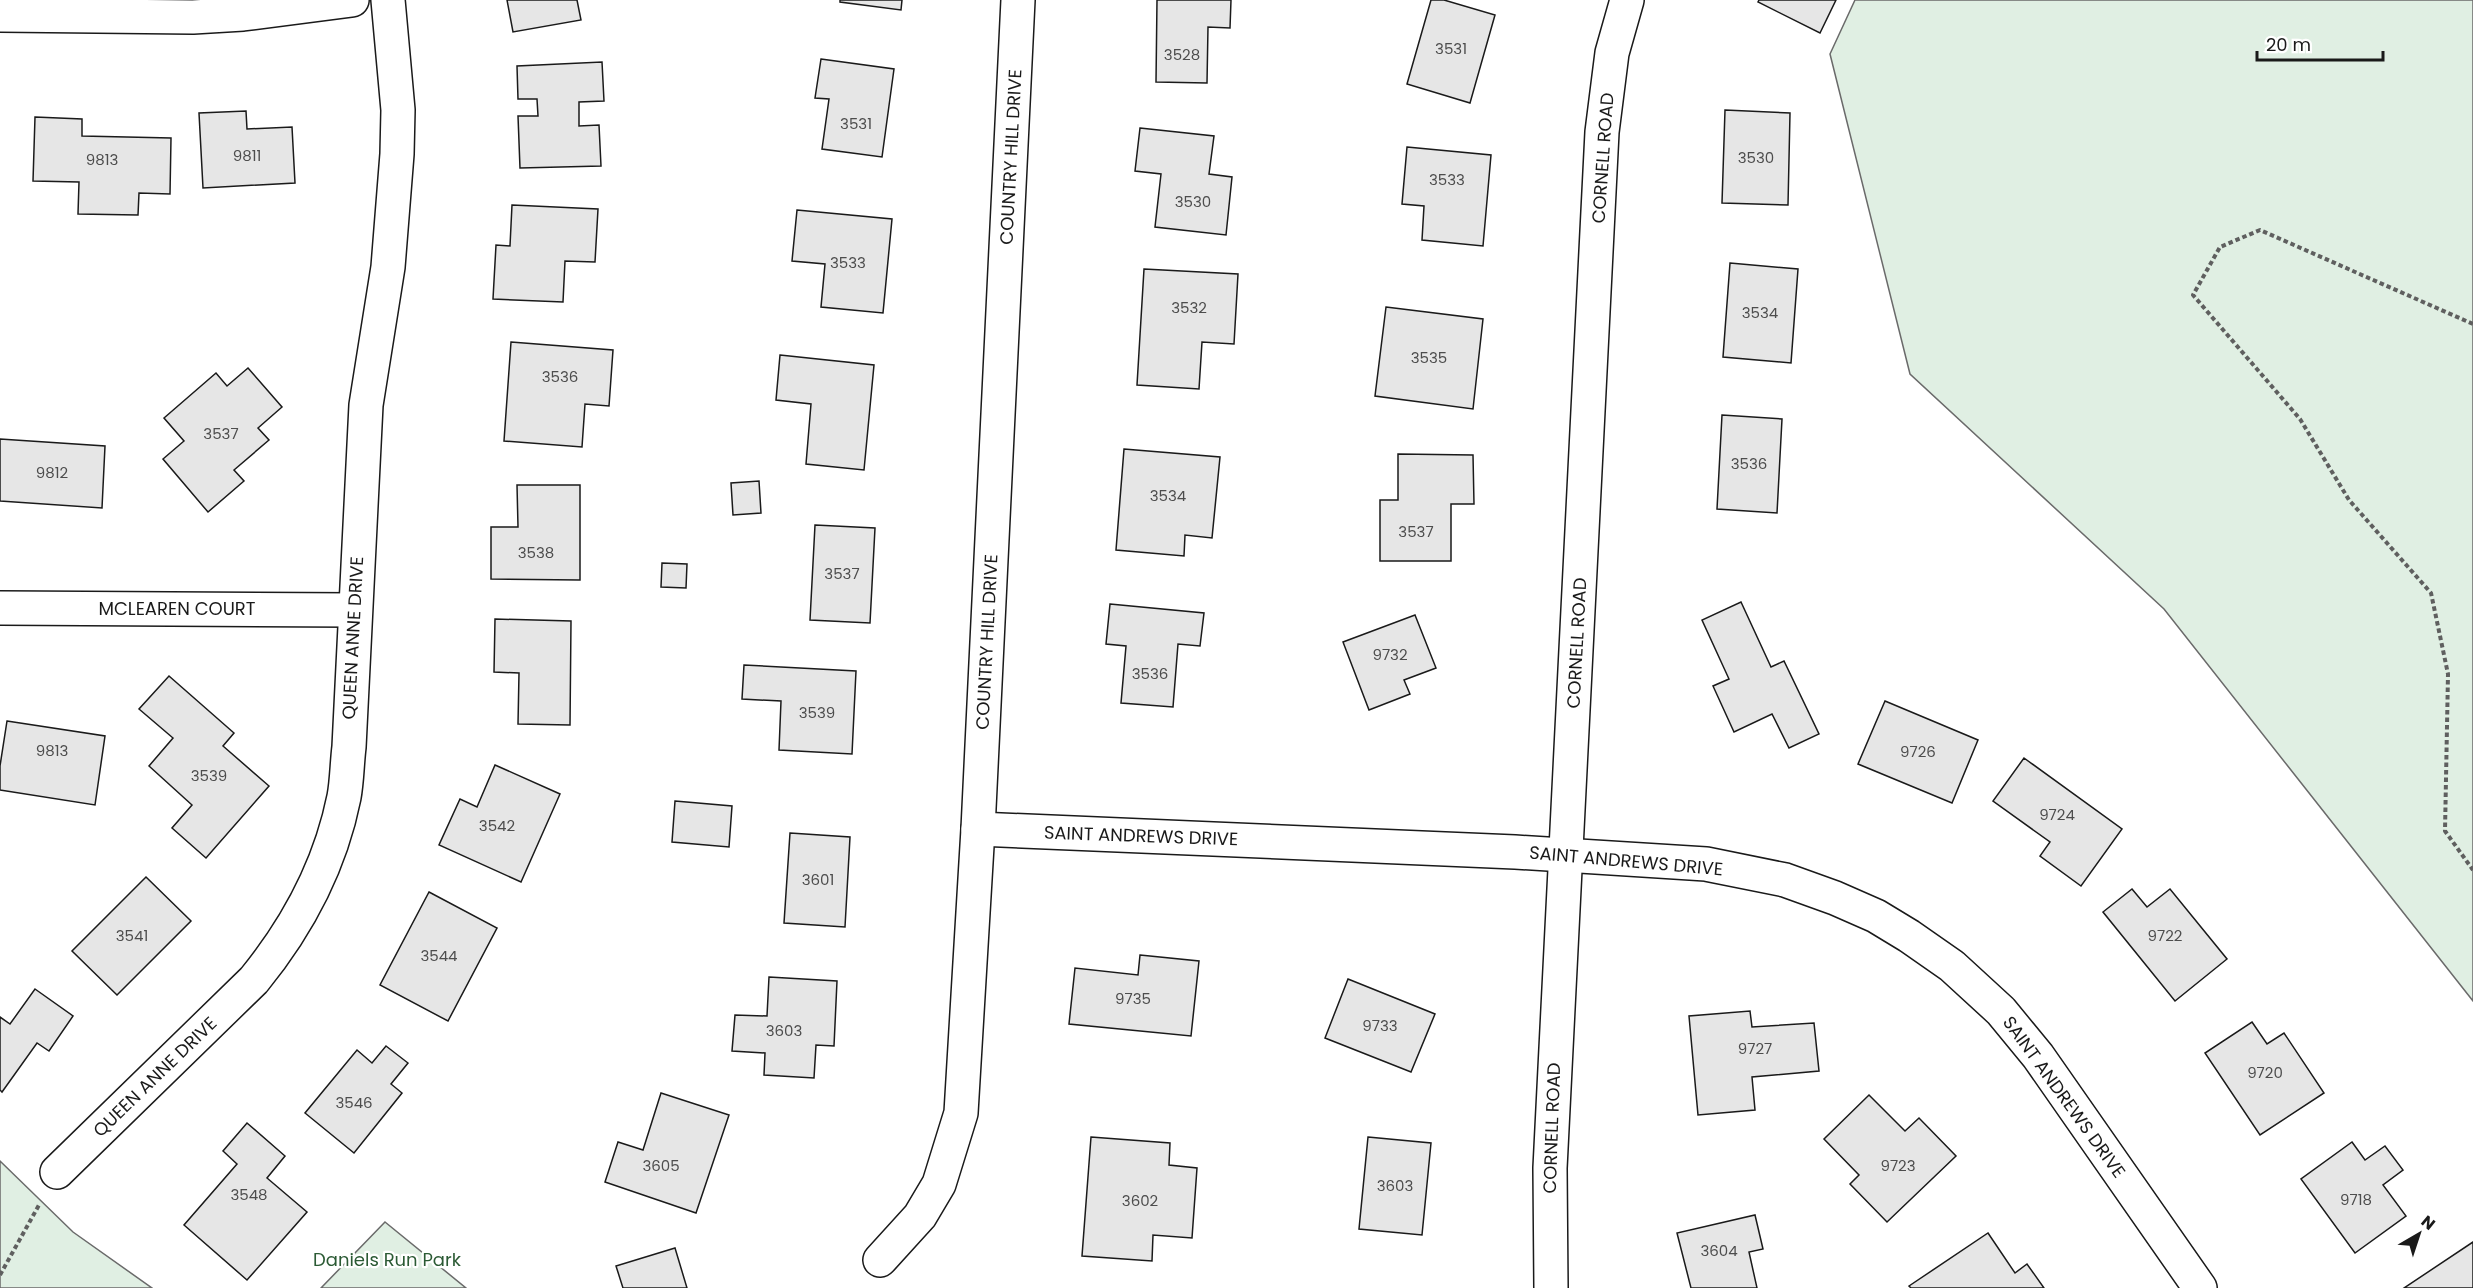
<svg xmlns="http://www.w3.org/2000/svg" width="2473" height="1288" font-family="Poppins,sans-serif">
  <style>
    .green { fill: #e0efe3; stroke: #6a6a6a; stroke-width: 1.5 }
    .building { fill: #e6e6e6; stroke: #1a1a1a; stroke-width: 1.5 }
    .lines { fill: none; stroke-linecap: round; stroke-linejoin: round }
    .street-casing { stroke: #1a1a1a; stroke-width: 36 }
    .path { stroke: #5f5f5f; stroke-width: 4; stroke-dasharray: 4.5 3; stroke-linecap: butt }
    .street { stroke: #fff; stroke-width: 33 }
    .labels { text-anchor: middle; stroke-width: 4.5; stroke-linejoin: round; paint-order: stroke }
    .number-label { font-size: 15px; fill: #4d4d4d }
    .street-label { font-size: 18px; fill: #1a1a1a; stroke: #fff }
    .park-label { font-size: 18px; fill: #2b5a34; stroke: #fff }
  </style>
  <rect width="100%" height="100%" fill="#fff"/>
  <g class="green">
    <polygon points="1855,0 2473,0 2473,1001 2164,609 1910,374 1830,54"/>
    <polygon points="0,1161 73,1232 152,1288 0,1288"/>
    <polygon points="385,1222 466,1288 321,1288"/>
  </g>
  <g class="building">
    <polygon points="507,0 577,0 581,20 513,32"/>
    <polygon points="840,0 902,0 901,10 840,2"/>
    <polygon points="1157,0 1231,0 1230,28 1208,27 1207,83 1156,82"/>
    <polygon points="1431,0 1444,0 1495,15 1470,103 1407,84"/>
    <polygon points="1759,0 1836,0 1820,33 1758,2"/>
    <polygon points="821,59 894,69 882,157 822,149 829,99 815,98"/>
    <polygon points="602,62 604,101 579,102 579,126 599,125 601,166 520,168 518,116 538,116 537,99 518,99 517,66"/>
    <polygon points="1725,110 1790,113 1788,205 1722,203"/>
    <polygon points="246,111 247,129 292,127 295,183 203,188 199,113"/>
    <polygon points="35,117 82,119 82,136 171,138 170,194 139,193 138,215 78,214 79,182 33,181"/>
    <polygon points="1140,128 1214,136 1209,174 1232,177 1226,235 1155,227 1161,174 1135,171"/>
    <polygon points="1407,147 1491,155 1483,246 1422,240 1424,206 1402,204"/>
    <polygon points="512,205 598,209 595,262 565,261 563,302 493,299 496,245 510,246"/>
    <polygon points="797,210 892,219 883,313 821,307 825,264 792,261"/>
    <polygon points="1730,263 1798,269 1791,363 1723,357"/>
    <polygon points="1144,269 1238,274 1234,344 1202,342 1199,389 1137,385"/>
    <polygon points="1386,307 1483,319 1473,409 1375,396"/>
    <polygon points="511,342 613,350 609,406 585,404 582,447 504,441"/>
    <polygon points="780,355 874,365 864,470 806,464 811,404 776,400"/>
    <polygon points="248,368 282,407 258,428 269,440 234,470 244,481 208,512 163,459 184,441 164,418 216,373 227,386"/>
    <polygon points="1722,415 1782,419 1777,513 1717,509"/>
    <polygon points="0,439 105,446 102,508 0,501"/>
    <polygon points="1124,449 1220,457 1212,538 1185,535 1184,556 1116,550"/>
    <polygon points="1398,454 1473,455 1474,504 1451,504 1451,561 1380,561 1380,500 1398,500"/>
    <polygon points="759,481 761,513 733,515 731,483"/>
    <polygon points="517,485 580,485 580,580 491,579 491,527 518,527"/>
    <polygon points="815,525 875,528 870,623 810,620"/>
    <polygon points="662,563 687,564 686,588 661,587"/>
    <polygon points="1741,602 1771,667 1784,661 1819,734 1789,748 1772,714 1734,732 1713,686 1729,679 1702,620"/>
    <polygon points="1110,604 1204,613 1200,646 1178,644 1173,707 1121,703 1126,646 1106,644"/>
    <polygon points="1415,615 1436,668 1404,680 1410,694 1369,710 1343,642"/>
    <polygon points="495,619 571,621 570,725 518,724 519,673 494,672"/>
    <polygon points="744,665 856,671 852,754 779,750 781,701 742,699"/>
    <polygon points="169,676 234,733 223,746 269,786 206,858 172,828 192,805 149,766 173,738 139,709"/>
    <polygon points="1885,701 1978,740 1952,803 1858,764"/>
    <polygon points="7,721 105,736 95,805 0,790 0,766"/>
    <polygon points="2024,758 2122,829 2081,886 2040,856 2050,842 1993,801"/>
    <polygon points="495,765 560,794 521,882 439,845 460,799 477,807"/>
    <polygon points="675,801 732,806 729,847 672,842"/>
    <polygon points="790,833 850,837 845,927 784,923"/>
    <polygon points="146,877 191,921 117,995 72,951"/>
    <polygon points="2132,889 2147,907 2170,889 2227,959 2175,1001 2103,912"/>
    <polygon points="429,892 497,928 448,1021 380,985"/>
    <polygon points="1140,955 1199,961 1191,1036 1069,1024 1075,968 1138,975"/>
    <polygon points="769,977 837,981 834,1046 816,1045 814,1078 764,1075 765,1053 732,1051 735,1015 767,1016"/>
    <polygon points="1348,979 1435,1014 1411,1072 1325,1038"/>
    <polygon points="35,989 73,1016 49,1051 37,1043 2,1092 0,1090 0,1017 10,1024"/>
    <polygon points="1750,1011 1752,1027 1814,1023 1819,1071 1752,1077 1755,1110 1698,1115 1689,1016"/>
    <polygon points="2252,1022 2267,1044 2284,1033 2324,1093 2260,1135 2205,1053"/>
    <polygon points="386,1046 408,1063 391,1084 402,1093 354,1153 305,1113 357,1050 372,1063"/>
    <polygon points="661,1093 729,1115 696,1213 605,1182 618,1142 643,1150"/>
    <polygon points="1869,1095 1905,1131 1919,1118 1956,1156 1887,1222 1850,1184 1859,1175 1824,1139"/>
    <polygon points="247,1123 285,1156 267,1178 307,1212 247,1280 184,1225 237,1164 223,1151"/>
    <polygon points="1091,1137 1170,1143 1169,1165 1197,1168 1192,1238 1153,1235 1152,1261 1082,1256"/>
    <polygon points="1368,1137 1431,1143 1422,1235 1359,1229"/>
    <polygon points="2352,1142 2365,1160 2385,1146 2403,1170 2383,1185 2406,1216 2355,1253 2301,1179"/>
    <polygon points="1755,1215 1763,1249 1749,1252 1757,1288 1691,1288 1677,1233"/>
    <polygon points="1988,1233 2015,1273 2027,1264 2044,1288 1911,1288 1909,1286"/>
    <polygon points="2473,1242 2473,1288 2404,1288"/>
    <polygon points="675,1248 687,1288 623,1288 616,1266"/>
  </g>
  <g class="lines">
    <defs>
      <g id="street">
        <polyline points="0,15 193,17 243,14 352,0"/>
        <polyline points="0,608 354,610"/>
        <polyline points="978,829 1515,852 1706,864 1785,880 1835,898 1876,916 1909,936 1952,966 2001,1011 2038,1056 2200,1288"/>
        <path d="M57 1172 254 980C298 926 330 867 344 797 347 781 347 763 349 747L366 405 388 267 397 154 398 110 388 0"/>
        <polyline points="880,1260 920,1216 939,1184 961,1113 978,829 1018,0"/>
        <polyline points="1551,1288 1550,1168 1602,132 1612,53 1627,0"/>
      </g>
    </defs>
    <use href="#street" class="street-casing"/>
    <g class="path">
      <polyline points="2473,324 2260,230 2220,247 2193,295 2300,419 2349,500 2431,593 2448,674 2445,831 2473,870"/>
      <polyline points="0,1275 39,1205"/>
    </g>
    <use href="#street" class="street"/>
  </g>
  <g class="labels">
    <g class="number-label">
      <text x="1451" y="54">3531</text>
      <text x="1182" y="60">3528</text>
      <text x="856" y="129">3531</text>
      <text x="247" y="161">9811</text>
      <text x="1756" y="163">3530</text>
      <text x="102" y="165">9813</text>
      <text x="1447" y="185">3533</text>
      <text x="1193" y="207">3530</text>
      <text x="848" y="268">3533</text>
      <text x="1189" y="313">3532</text>
      <text x="1760" y="318">3534</text>
      <text x="1429" y="363">3535</text>
      <text x="560" y="382">3536</text>
      <text x="221" y="439">3537</text>
      <text x="1749" y="469">3536</text>
      <text x="52" y="478">9812</text>
      <text x="1168" y="501">3534</text>
      <text x="1416" y="537">3537</text>
      <text x="536" y="558">3538</text>
      <text x="842" y="579">3537</text>
      <text x="1390" y="660">9732</text>
      <text x="1150" y="679">3536</text>
      <text x="817" y="718">3539</text>
      <text x="52" y="756">9813</text>
      <text x="1918" y="757">9726</text>
      <text x="209" y="781">3539</text>
      <text x="2057" y="820">9724</text>
      <text x="497" y="831">3542</text>
      <text x="818" y="885">3601</text>
      <text x="132" y="941">3541</text>
      <text x="2165" y="941">9722</text>
      <text x="439" y="961">3544</text>
      <text x="1133" y="1004">9735</text>
      <text x="1380" y="1031">9733</text>
      <text x="784" y="1036">3603</text>
      <text x="1755" y="1054">9727</text>
      <text x="2265" y="1078">9720</text>
      <text x="354" y="1108">3546</text>
      <text x="661" y="1171">3605</text>
      <text x="1898" y="1171">9723</text>
      <text x="1395" y="1191">3603</text>
      <text x="249" y="1200">3548</text>
      <text x="2356" y="1205">9718</text>
      <text x="1140" y="1206">3602</text>
      <text x="1719" y="1256">3604</text>
    </g>
    <g class="street-label">
      <text transform="translate(1011 157) rotate(-87)" y="6">COUNTRY HILL DRIVE</text>
      <text transform="translate(1603 158) rotate(-86)" y="6">CORNELL ROAD</text>
      <text x="177" y="615">MCLEAREN COURT</text>
      <text transform="translate(353 638) rotate(-87)" y="6">QUEEN ANNE DRIVE</text>
      <text transform="translate(987 642) rotate(-87)" y="6">COUNTRY HILL DRIVE</text>
      <text transform="translate(1577 643) rotate(-87)" y="6">CORNELL ROAD</text>
      <text transform="translate(1141 836) rotate(2)" y="6">SAINT ANDREWS DRIVE</text>
      <text transform="translate(1626 861) rotate(5)" y="6">SAINT ANDREWS DRIVE</text>
      <text transform="translate(155 1077) rotate(-44)" y="6">QUEEN ANNE DRIVE</text>
      <text transform="translate(2064 1097) rotate(54)" y="6">SAINT ANDREWS DRIVE</text>
      <text transform="translate(1552 1128) rotate(-88)" y="6">CORNELL ROAD</text>
    </g>
    <g class="park-label">
      <text x="387" y="1266">Daniels Run Park</text>
    </g>
  </g>
  <g transform="translate(2419 1234) rotate(39)" stroke="#ffffff" stroke-width="4.5" paint-order="stroke">
  <path d="M0-4.5L10 22L0 15L-10 22Z" fill="#1a1a1a"/>
  <text y="-9" font-size="16" font-weight="bold" text-anchor="middle" fill="#1a1a1a">N</text>
  </g>
  <path d="M2257 51v9h126v-9" fill="none" stroke="#1a1a1a" stroke-width="3"/>
  <text x="2266" y="51" font-size="18" fill="#1a1a1a" stroke="#ffffff" stroke-width="4.5" paint-order="stroke">20 m</text>
</svg>
